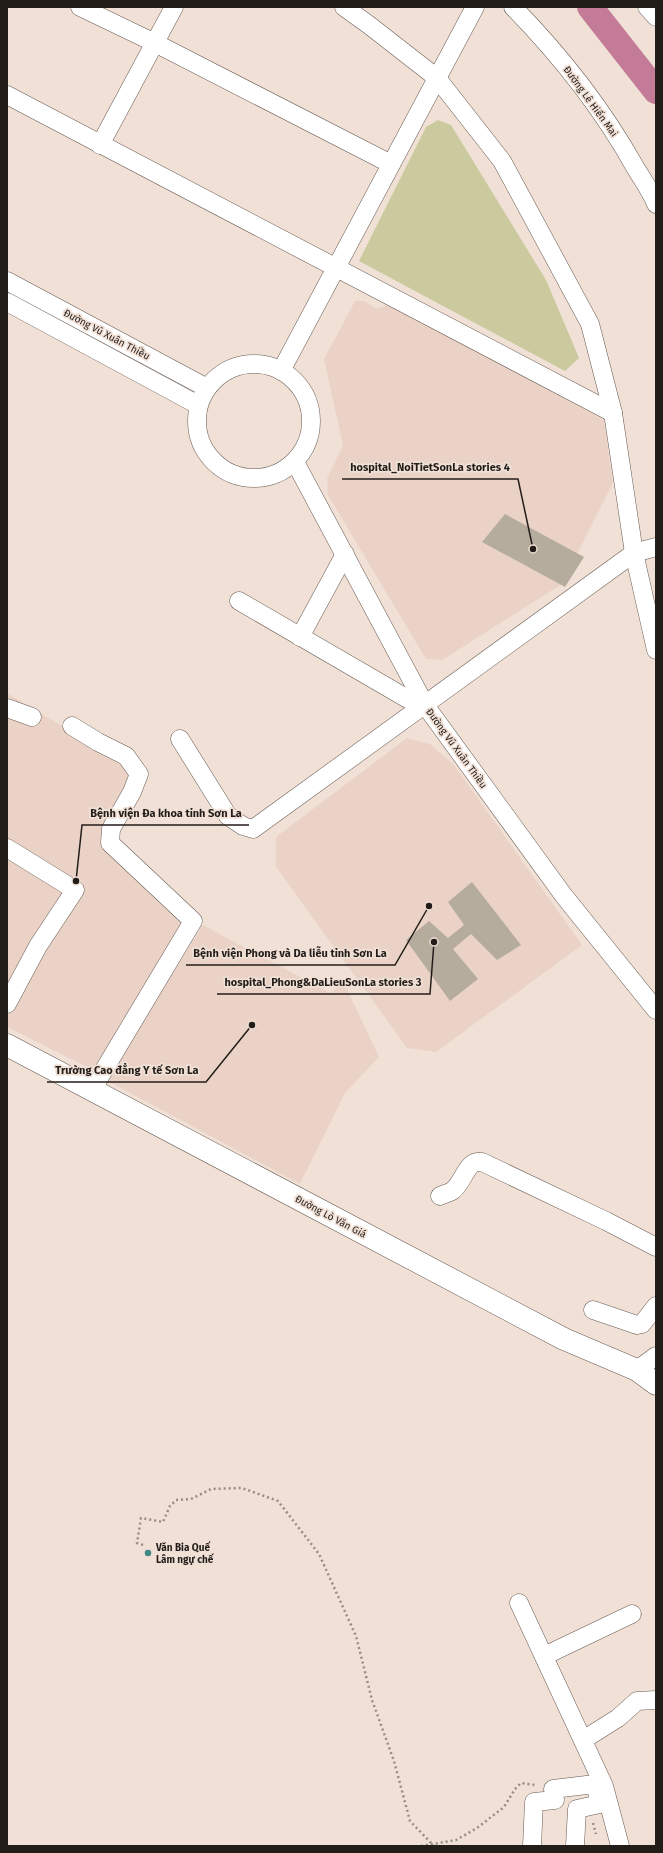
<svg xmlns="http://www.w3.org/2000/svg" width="663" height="1853" font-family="'Fira Sans',sans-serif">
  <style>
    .built { fill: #ead3c6 }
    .green { fill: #caca9e }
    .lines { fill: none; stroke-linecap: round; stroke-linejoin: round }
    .river { stroke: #c37b97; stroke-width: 26 }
    .building { fill: #b5ac9e }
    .minor-casing { stroke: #685b53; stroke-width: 19 }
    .highway-casing { stroke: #685b53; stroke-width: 23 }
    .path { stroke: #978c85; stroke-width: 2.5; stroke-dasharray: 2 3; stroke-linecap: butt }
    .minor { stroke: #fff; stroke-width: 18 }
    .highway { stroke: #fff; stroke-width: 22 }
    .poi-dot { fill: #408886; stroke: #f0e0d6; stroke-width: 1.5 }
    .labels { text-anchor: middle; stroke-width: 3.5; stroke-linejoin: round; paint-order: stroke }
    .street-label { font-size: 10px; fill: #231d1a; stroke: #f0e0d6 }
    .poi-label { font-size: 10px; font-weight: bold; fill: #231d1a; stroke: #f0e0d6; text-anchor: start }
    .leader { fill: none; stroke: #231d1a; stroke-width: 1.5 }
    .callout-dot { fill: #231d1a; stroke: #f0e0d6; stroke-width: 1.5 }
    .callout-label { font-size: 11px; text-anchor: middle; font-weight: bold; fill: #231d1a; stroke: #f0e0d6; stroke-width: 3.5; stroke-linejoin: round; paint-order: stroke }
  </style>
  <rect width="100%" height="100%" fill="#f0e0d6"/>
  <g class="built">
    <polygon points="355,301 365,301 376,309 390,304 604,420 613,483 562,584 442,660 426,659 328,495 327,479 343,445 324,359"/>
    <polygon points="7,693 120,761 130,774 127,791 100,840 188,922 97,1072 7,1027"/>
    <polygon points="407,738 430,744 454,765 582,945 436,1052 407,1048 276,867 276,837"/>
    <polygon points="203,925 330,993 344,983 379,1057 345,1093 300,1184 106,1080"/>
  </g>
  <polygon class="green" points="438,120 451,125 546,280 579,358 565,371 359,261 426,127"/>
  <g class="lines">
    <polyline class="river" points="590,7 656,91"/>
  </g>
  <g class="building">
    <polygon points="505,514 584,557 565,587 482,542"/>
    <polygon points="472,882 521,945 497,960 471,934 453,949 478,979 450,1001 406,940 429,921 448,938 464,925 448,902"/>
  </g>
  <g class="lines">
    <defs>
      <g id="minor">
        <polyline points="80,7 155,43 391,164"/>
        <polyline points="344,7 369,25 437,78 502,161 590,324 613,413 634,553 656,650"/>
        <path d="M513 7C560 55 602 108 635 167 642 179 651 191 656 204"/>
        <polyline points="647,7 656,17"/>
        <polyline points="7,95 613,413"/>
        <polyline points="100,145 174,7"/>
        <polyline points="7,281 207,388"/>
        <polyline points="7,302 198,405"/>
        <circle cx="254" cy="421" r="57"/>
        <polyline points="281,371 475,7"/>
        <polyline points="295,462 425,705 564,896 656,1010"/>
        <polyline points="239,601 406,698 425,705"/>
        <polyline points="300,637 345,554"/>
        <polyline points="7,708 32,717"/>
        <polyline points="72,726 98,742 126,756 139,774 132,792 111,829 110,843 193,921 92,1090"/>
        <polyline points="180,739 228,816 243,826 253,829 634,553 656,547"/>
        <polyline points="7,848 75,890 38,946 7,1004"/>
        <path d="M440 1196C444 1194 449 1193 452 1191 464 1183 466 1159 482 1162L606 1221 656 1247"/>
        <polyline points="593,1310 637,1325 642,1324 656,1306"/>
        <polyline points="637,1370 656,1356"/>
        <polyline points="519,1603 604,1786 620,1846"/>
        <polyline points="544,1656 632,1614"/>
        <polyline points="583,1740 618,1718 637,1701 656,1700"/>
        <polyline points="532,1846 534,1802 555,1800 553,1789 595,1784 600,1804 577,1809 575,1846"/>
      </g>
      <polyline id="highway" points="7,1045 564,1339 637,1370 656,1384"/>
    </defs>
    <use href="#minor" class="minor-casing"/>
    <use href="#highway" class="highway-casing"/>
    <g class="path">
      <polyline points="143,1545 137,1543 141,1518 163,1522 170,1506 176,1500 191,1499 211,1489 242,1488 278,1501 319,1554 356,1636 372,1700 394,1761 410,1821 434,1846"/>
      <polyline points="593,1823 596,1834"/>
      <polyline points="421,1846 456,1840 477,1828 504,1807 515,1789 521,1783 535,1785"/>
    </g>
    <use href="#minor" class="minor"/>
    <use href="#highway" class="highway"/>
  </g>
  <circle class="poi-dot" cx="148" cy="1553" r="4"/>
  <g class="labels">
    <g class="street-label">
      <text transform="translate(591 101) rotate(54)" y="4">Đường Lê Hiến Mai</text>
      <text transform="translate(107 334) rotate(28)" y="4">Đường Vũ Xuân Thiều</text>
      <text transform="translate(457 748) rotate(54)" y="4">Đường Vũ Xuân Thiều</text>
      <text transform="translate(331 1216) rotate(28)" y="4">Đường Lò Văn Giá</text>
    </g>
    <g class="poi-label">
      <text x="156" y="1551">Văn Bia Quế<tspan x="156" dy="12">Lâm ngự chế</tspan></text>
    </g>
  </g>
  <path class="leader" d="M533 549L518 479H342M76 881L82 825H249M429 906L395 965H186M434 942L430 994H217M252 1025L206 1082H47"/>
  <g class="callout-dot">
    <circle cx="533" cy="549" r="4"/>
    <circle cx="76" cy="881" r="4"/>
    <circle cx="429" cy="906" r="4"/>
    <circle cx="434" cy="942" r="4"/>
    <circle cx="252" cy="1025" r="4"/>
  </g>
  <g class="callout-label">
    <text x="430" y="471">hospital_NoiTietSonLa stories 4</text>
    <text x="166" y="817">Bệnh viện Đa khoa tỉnh Sơn La</text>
    <text x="290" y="957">Bệnh viện Phong và Da liễu tỉnh Sơn La</text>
    <text x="323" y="986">hospital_Phong&amp;DaLieuSonLa stories 3</text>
    <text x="127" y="1074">Trường Cao đẳng Y tế Sơn La</text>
  </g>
  <rect width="663" height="1853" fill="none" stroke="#231d1a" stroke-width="16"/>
</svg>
